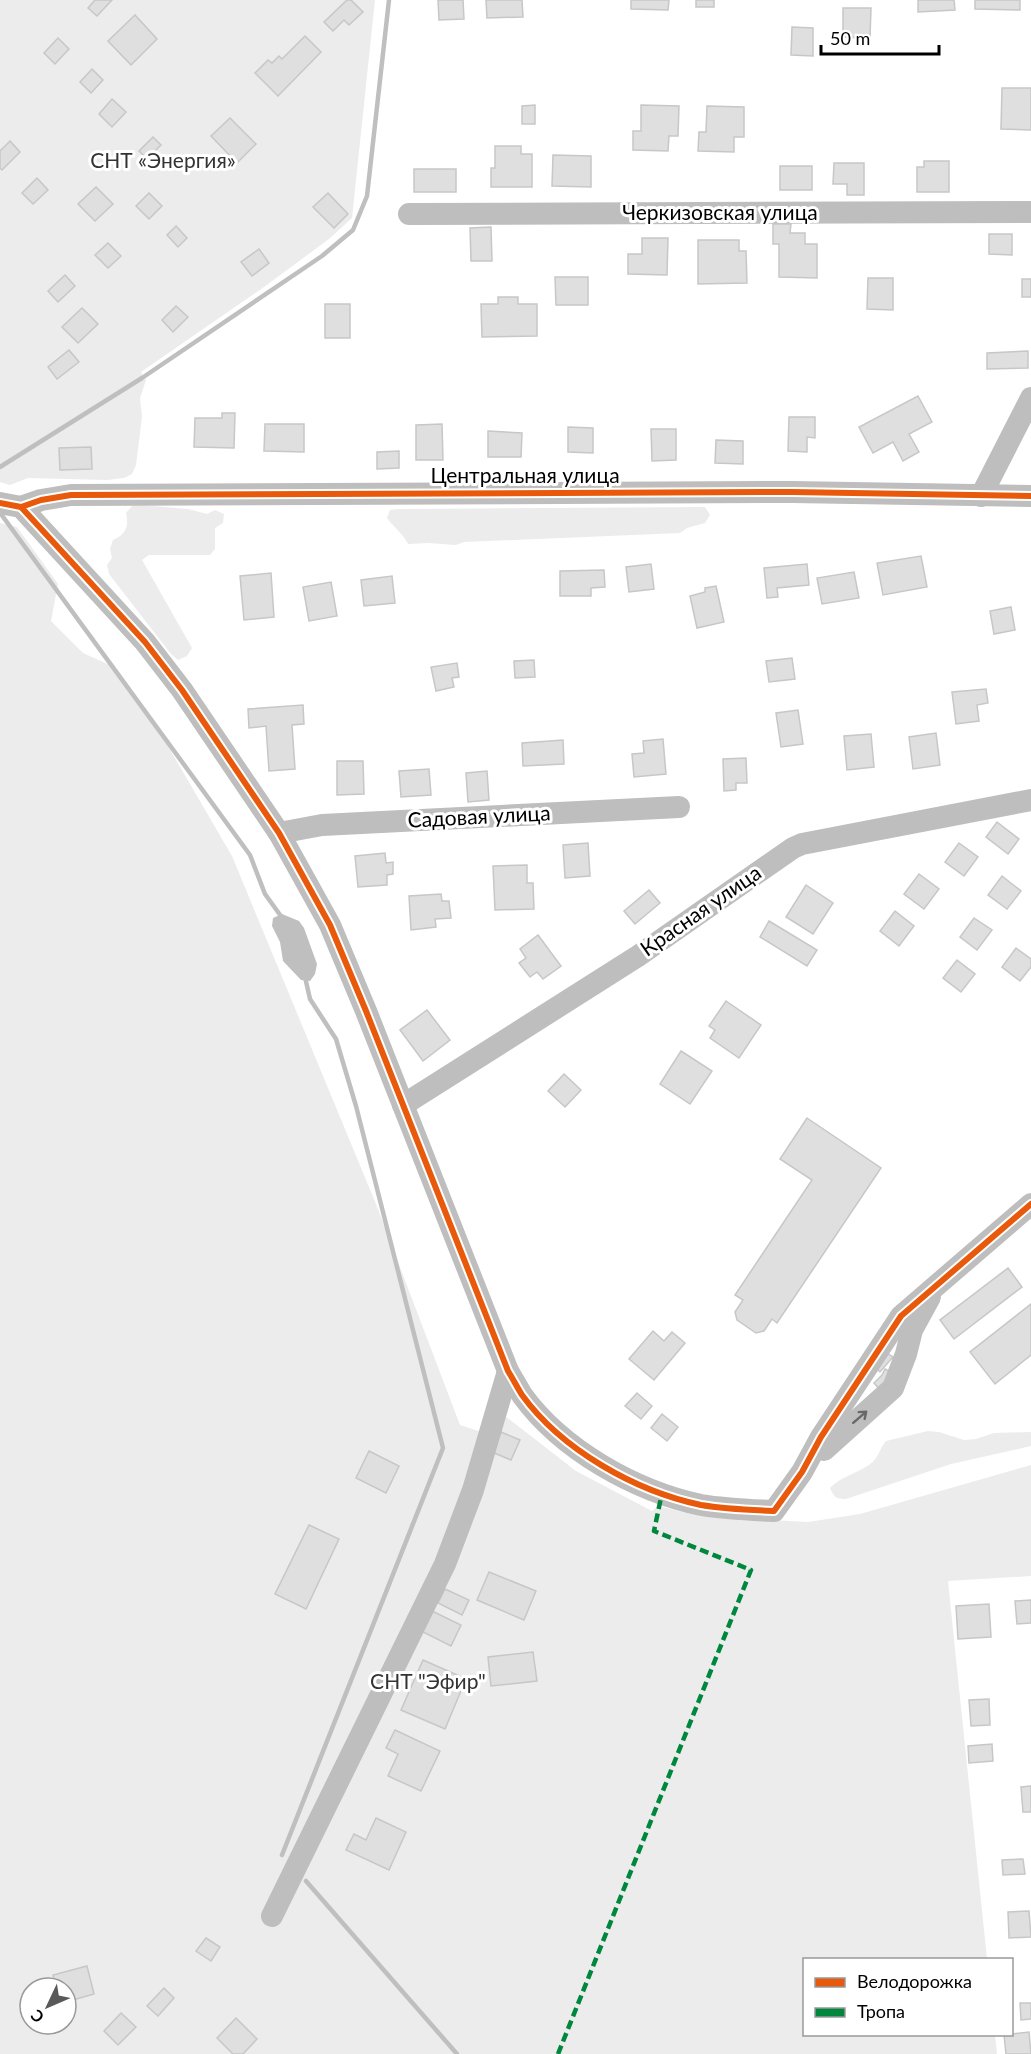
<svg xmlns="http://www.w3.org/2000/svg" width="1031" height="2054" font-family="Lato,sans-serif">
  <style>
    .green { fill: #ececec; fill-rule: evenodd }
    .water { fill: #bfbfbf }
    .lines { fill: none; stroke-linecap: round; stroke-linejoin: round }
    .stream { stroke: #bfbfbf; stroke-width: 4.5 }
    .building { fill: #dfdfdf; stroke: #c7c7c7; stroke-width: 1.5 }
    .minor { stroke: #bebebe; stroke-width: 22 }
    .quiet { stroke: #00873e; stroke-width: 4.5; stroke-dasharray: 9 4.5; stroke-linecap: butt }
    .cycleway-casing { stroke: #fff; stroke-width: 10 }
    .cycleway { stroke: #e8590c; stroke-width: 6 }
    .oneway { stroke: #686868 }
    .labels { text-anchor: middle; stroke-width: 6; stroke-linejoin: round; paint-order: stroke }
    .park-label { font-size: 21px; fill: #333; stroke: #fff }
    .street-label { font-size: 21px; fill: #000; stroke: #fff }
  </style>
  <rect width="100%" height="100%" fill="#fff"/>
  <g class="green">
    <polygon points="0,0 375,0 352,218 329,239 264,287 141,372 146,380 140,398 142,417 136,465 132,474 124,478 107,480 28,478 10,485 0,482"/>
    <path d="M141 505 188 509 207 514 215 510 224 514 223 523 215 528V549L210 555H149L142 560 192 648 187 656 178 660 171 654 109 574 107 565 112 558 110 549 113 540C126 534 129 527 126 513L132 506Z"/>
    <path d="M705 507 710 515 705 523 687 528 680 533 464 542 456 545 428 543 408 544C402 532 394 528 387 518L390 510 399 509Z"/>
    <path d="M0 523 17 527 58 584 51 621 83 653 112 666 148 712 232 856 376 1204 460 1425 497 1437 505 1416 576 1471 652 1511 658 1506 699 1516 808 1522 860 1514 1031 1465V1576L948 1581 987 1959 804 1960V2034L995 2035 997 2054H0ZM30 1988H66V2024H30Z"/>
    <path d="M928 1431 939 1432 964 1440 976 1439 994 1433 1031 1432V1446L951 1464 846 1499C836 1499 834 1497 830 1488 840 1477 856 1474 869 1465 879 1458 879 1449 886 1441Z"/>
  </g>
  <polygon class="water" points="282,914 299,921 304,928 317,964 315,974 310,981 301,980 283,961 280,942 272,926 273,918"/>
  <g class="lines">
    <g class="stream">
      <polyline points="0,467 142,378 322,256 353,230 367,196 389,0"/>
      <polyline points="1,514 250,855 265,894 283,919"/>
      <polyline points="282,1855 443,1448 356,1106 336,1039 310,999 305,977"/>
      <polyline points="306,1881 457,2054"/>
    </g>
  </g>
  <g class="building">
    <polygon points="95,0 112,0 97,16 88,8"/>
    <polygon points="347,0 351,0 363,12 349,25 344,20 333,31 324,22"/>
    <polygon points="438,0 463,0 464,19 439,20"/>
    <polygon points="486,0 522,0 523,17 487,18"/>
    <polygon points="631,0 669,0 668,10 631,9"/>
    <rect x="696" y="0" width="18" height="7"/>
    <polygon points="918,0 954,0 955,10 918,12"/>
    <polygon points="975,0 1020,0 1020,10 975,9"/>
    <polygon points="843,8 871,8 870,38 843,37"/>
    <polygon points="135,15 157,39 131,65 108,41"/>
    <polygon points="792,27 813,28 813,56 791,55"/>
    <polygon points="305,36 321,52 278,96 255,73 268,60 272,63 279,56 282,59"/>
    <polygon points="58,38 69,49 55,64 44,53"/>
    <polygon points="92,69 103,80 91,93 80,82"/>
    <polygon points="1002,88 1031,88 1031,130 1001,129"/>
    <polygon points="112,99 126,112 112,127 99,114"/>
    <polygon points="535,105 535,124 522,124 522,106"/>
    <polygon points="641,105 679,106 678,136 669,136 668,151 633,150 633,131 641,131"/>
    <polygon points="707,106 744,107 744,137 734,137 734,152 698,151 699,132 706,132"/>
    <polygon points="230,118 256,144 237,163 211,136"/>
    <polygon points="153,137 161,145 147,159 139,151"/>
    <polygon points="10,141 20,152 2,170 0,168 0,151"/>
    <polygon points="495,146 521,146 521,154 532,154 532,187 491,187 491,168 495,168"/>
    <polygon points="553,155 591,156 591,187 552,186"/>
    <polygon points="924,161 949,161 949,192 917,192 917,167 924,167"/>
    <polygon points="834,163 864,163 864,195 847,195 847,184 833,184"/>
    <rect x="780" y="166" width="32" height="24"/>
    <rect x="414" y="169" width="42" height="23"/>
    <polygon points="37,178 48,190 33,204 22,193"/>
    <polygon points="96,187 113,204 95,221 78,204"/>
    <polygon points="149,193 162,206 149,219 136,206"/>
    <polygon points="328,193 348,214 334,228 313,207"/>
    <polygon points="773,224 791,224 790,233 805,233 805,244 817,244 817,278 779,277 779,244 773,244"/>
    <polygon points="176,226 187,238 178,247 167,235"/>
    <polygon points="491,227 492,261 471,261 470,228"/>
    <polygon points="989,234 1012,234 1012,255 989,254"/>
    <polygon points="642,238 668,238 667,275 628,274 628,254 642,254"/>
    <polygon points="698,240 739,240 739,251 746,251 747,283 698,284"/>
    <polygon points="108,243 121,256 108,268 95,255"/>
    <polygon points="259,249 269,263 252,276 241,262"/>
    <polygon points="65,275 75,286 58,302 48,291"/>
    <polygon points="555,277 588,277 588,305 556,305"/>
    <polygon points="868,278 893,278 893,310 867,309"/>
    <rect x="1022" y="279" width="9" height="18"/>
    <polygon points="498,297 518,297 518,304 537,304 537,336 482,337 481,304 498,304"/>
    <rect x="325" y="304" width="25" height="34"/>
    <polygon points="176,306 188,317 173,332 162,320"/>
    <polygon points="82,308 98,324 78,343 62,327"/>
    <polygon points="69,350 79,362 57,379 48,367"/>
    <polygon points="1028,351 1028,368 987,369 987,353"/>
    <polygon points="918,396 932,422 909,434 919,452 903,461 893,442 873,453 859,427"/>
    <polygon points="222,413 235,413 234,448 194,447 195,418 222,418"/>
    <polygon points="789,417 815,417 815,438 807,437 807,452 788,451"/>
    <polygon points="265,424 304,424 304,452 264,451"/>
    <polygon points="442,424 443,460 416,460 416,425"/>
    <polygon points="568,427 593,428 593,453 568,452"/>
    <polygon points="651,429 676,429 676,460 652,461"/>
    <polygon points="488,431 522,433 521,457 488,457"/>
    <polygon points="716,440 743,441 743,464 715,463"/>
    <polygon points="91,447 92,469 60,470 59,448"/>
    <polygon points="399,451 399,468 377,469 377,452"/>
    <polygon points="921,556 927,587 883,595 877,563"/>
    <polygon points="651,564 654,589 629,592 626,567"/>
    <polygon points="807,564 809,585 777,588 778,597 767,598 764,568"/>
    <polygon points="604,570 605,587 591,588 591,596 560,596 560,571"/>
    <polygon points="854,572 859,598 822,604 817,578"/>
    <polygon points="271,573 274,617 244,620 240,576"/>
    <polygon points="392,576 395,603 364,606 361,580"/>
    <polygon points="331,582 337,616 309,621 303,587"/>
    <polygon points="716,586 724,622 697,628 690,596 705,592 705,588"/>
    <polygon points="1011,607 1015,630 994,634 990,611"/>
    <polygon points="792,658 795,679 769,682 766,661"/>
    <polygon points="534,660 535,677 515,678 514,661"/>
    <polygon points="457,663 459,677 452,678 454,687 436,691 431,667"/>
    <polygon points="986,689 988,703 977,705 979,721 956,724 952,692"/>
    <polygon points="303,705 304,724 292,725 295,769 269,771 266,726 249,728 248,709"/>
    <polygon points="798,710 803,744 781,747 776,713"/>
    <polygon points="936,733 940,765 913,769 909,737"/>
    <polygon points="871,734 874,767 847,770 844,736"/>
    <polygon points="663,739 666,774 634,777 632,754 644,753 643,741"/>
    <polygon points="563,740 564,764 523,766 522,743"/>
    <polygon points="746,758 747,783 736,783 736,790 724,791 723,759"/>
    <polygon points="337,761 363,761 364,794 337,795"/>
    <polygon points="429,769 431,795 401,797 399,771"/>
    <polygon points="487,771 489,800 468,802 466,773"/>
    <polygon points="997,822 1019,839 1008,854 986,837"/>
    <polygon points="588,843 590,876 565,878 563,845"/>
    <polygon points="959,843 978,857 964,876 945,862"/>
    <polygon points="385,853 386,863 393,862 393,874 387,875 387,885 358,887 355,856"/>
    <polygon points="527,865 527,883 533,883 534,909 495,910 493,866"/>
    <polygon points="919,874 939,889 924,909 904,894"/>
    <polygon points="1002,876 1021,891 1007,909 988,895"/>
    <polygon points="806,885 833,903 813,934 786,917"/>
    <polygon points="649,890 660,903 635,924 624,911"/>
    <polygon points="441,894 442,901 449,901 451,918 435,919 436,927 411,930 409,896"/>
    <polygon points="895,911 914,926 899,946 880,931"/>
    <polygon points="974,918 992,930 977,950 960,937"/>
    <polygon points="769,921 817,950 807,966 760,937"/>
    <polygon points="538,935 561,966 543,979 537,972 530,977 519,963 526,958 520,949"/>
    <polygon points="1016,948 1031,959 1031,967 1020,981 1002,967"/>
    <polygon points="957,960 975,974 961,992 943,978"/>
    <polygon points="726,1001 761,1025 739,1058 710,1038 715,1030 709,1026"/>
    <polygon points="427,1010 450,1040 423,1061 400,1030"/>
    <polygon points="681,1051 712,1071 690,1104 660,1084"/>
    <polygon points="564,1074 581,1090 565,1107 548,1091"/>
    <polygon points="807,1118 881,1168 777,1323 772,1319 764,1331 756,1333 737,1320 735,1312 743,1300 735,1295 812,1180 780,1159"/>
    <polygon points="1008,1268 1022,1287 954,1339 940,1320"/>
    <polygon points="1031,1304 1031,1355 995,1384 970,1352"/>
    <polygon points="653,1331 664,1341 672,1332 685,1343 654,1380 629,1359"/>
    <polygon points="887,1353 893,1357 880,1372 875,1367"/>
    <polygon points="885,1369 893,1373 880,1390 874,1383 882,1375"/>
    <polygon points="637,1393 652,1406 641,1419 625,1406"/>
    <polygon points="662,1414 678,1427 667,1441 651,1428"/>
    <polygon points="501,1432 520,1440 511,1460 492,1452"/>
    <polygon points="369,1451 399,1466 386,1493 356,1478"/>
    <polygon points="309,1525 339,1539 306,1609 275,1594"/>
    <polygon points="489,1572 536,1591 524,1620 477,1600"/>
    <polygon points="445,1589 469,1600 462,1615 438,1603"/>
    <polygon points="1031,1600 1031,1623 1017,1624 1015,1601"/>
    <polygon points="989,1604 991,1637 958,1639 956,1606"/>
    <polygon points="432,1611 461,1625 451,1646 421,1631"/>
    <polygon points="533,1652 537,1681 491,1686 488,1657"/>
    <polygon points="423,1660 466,1679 445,1729 401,1710"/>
    <polygon points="989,1699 990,1725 971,1726 969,1700"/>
    <polygon points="395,1730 440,1751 421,1791 388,1776 398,1754 386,1748"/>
    <polygon points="992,1744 993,1761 969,1763 968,1746"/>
    <polygon points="1031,1786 1031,1812 1023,1812 1021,1787"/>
    <polygon points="376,1818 406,1832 389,1870 346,1850 354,1834 366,1840"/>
    <polygon points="1023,1859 1025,1874 1003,1875 1002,1860"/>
    <polygon points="1029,1911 1031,1937 1009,1938 1008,1912"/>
    <polygon points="206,1938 220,1947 211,1961 196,1951"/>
    <polygon points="87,1966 94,1994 66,2002 66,1988 56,1988 53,1975"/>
    <polygon points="164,1988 174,1998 158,2016 147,2006"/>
    <polygon points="1020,2003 1031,2003 1031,2019 1021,2020"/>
    <polygon points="121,2013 136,2027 118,2045 104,2031"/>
    <polygon points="236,2018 257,2039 243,2054 233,2054 217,2038"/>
    <polygon points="1029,2032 1031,2054 1006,2054 1004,2035"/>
  </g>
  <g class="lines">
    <g class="minor">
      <polyline points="409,214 1031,212"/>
      <polyline points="981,496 1031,398"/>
      <path d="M0 503 21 507 145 642 182 690 279 833 330 925 366 1011 508 1371C513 1379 517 1387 522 1395 562 1450 635 1491 701 1505 725 1509 750 1510 774 1511L802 1472 821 1437 901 1316 1031 1204"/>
      <polyline points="21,507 41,500 71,495 792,492 1031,496"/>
      <polyline points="279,833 322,825 679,807"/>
      <polyline points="403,1105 638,956 793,848 802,844 1031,800"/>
      <polyline points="824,1450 893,1388 906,1354 912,1330 930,1297"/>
      <polyline points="272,1916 445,1564 473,1490 508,1371"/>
    </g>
    <polyline class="quiet" points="558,2054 751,1570 654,1531 662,1493"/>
    <defs>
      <g id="cycleway">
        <path d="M0 503 21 507 145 642 182 690 279 833 330 925 366 1011 508 1371C513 1379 517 1387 522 1395 562 1450 635 1491 701 1505 725 1509 750 1510 774 1511L802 1472 821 1437 901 1316 1031 1204"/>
        <polyline points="21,507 41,500 71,495 792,492 1031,496"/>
      </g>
    </defs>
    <use href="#cycleway" class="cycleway-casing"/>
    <use href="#cycleway" class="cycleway"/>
  </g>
  <defs><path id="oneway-shaft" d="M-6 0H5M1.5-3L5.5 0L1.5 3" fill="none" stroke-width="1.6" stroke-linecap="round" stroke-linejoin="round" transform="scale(1.5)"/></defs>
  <use class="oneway" href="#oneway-shaft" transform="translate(860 1417) rotate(-41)"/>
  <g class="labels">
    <g class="park-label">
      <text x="163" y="168">СНТ «Энергия»</text>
      <text x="428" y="1689">СНТ "Эфир"</text>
    </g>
    <g class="street-label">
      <text x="720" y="220">Черкизовская улица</text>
      <text x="525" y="483">Центральная улица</text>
      <text transform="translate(479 817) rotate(-3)" y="7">Садовая улица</text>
      <text transform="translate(701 911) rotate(-35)" y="7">Красная улица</text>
    </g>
  </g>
  <rect x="803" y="1958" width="210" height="78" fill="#ffffff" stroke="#999999" stroke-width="1.5"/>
  <rect x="815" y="1978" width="30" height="9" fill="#e8590c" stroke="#999999" stroke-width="1.5"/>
  <text x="857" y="1988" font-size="18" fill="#000000">Велодорожка</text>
  <rect x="815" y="2008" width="30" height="9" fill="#00873e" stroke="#999999" stroke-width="1.5"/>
  <text x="857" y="2018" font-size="18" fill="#000000">Тропа</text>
  <g transform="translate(48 2006) rotate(226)"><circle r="28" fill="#ffffff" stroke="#999999" stroke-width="1.5"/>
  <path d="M0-4.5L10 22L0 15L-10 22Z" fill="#595959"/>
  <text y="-9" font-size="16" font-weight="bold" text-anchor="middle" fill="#000000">С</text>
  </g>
  <path d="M821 45v9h118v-9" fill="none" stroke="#000000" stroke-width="3"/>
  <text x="830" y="45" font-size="18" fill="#000000" stroke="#ffffff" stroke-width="4.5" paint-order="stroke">50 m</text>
</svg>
